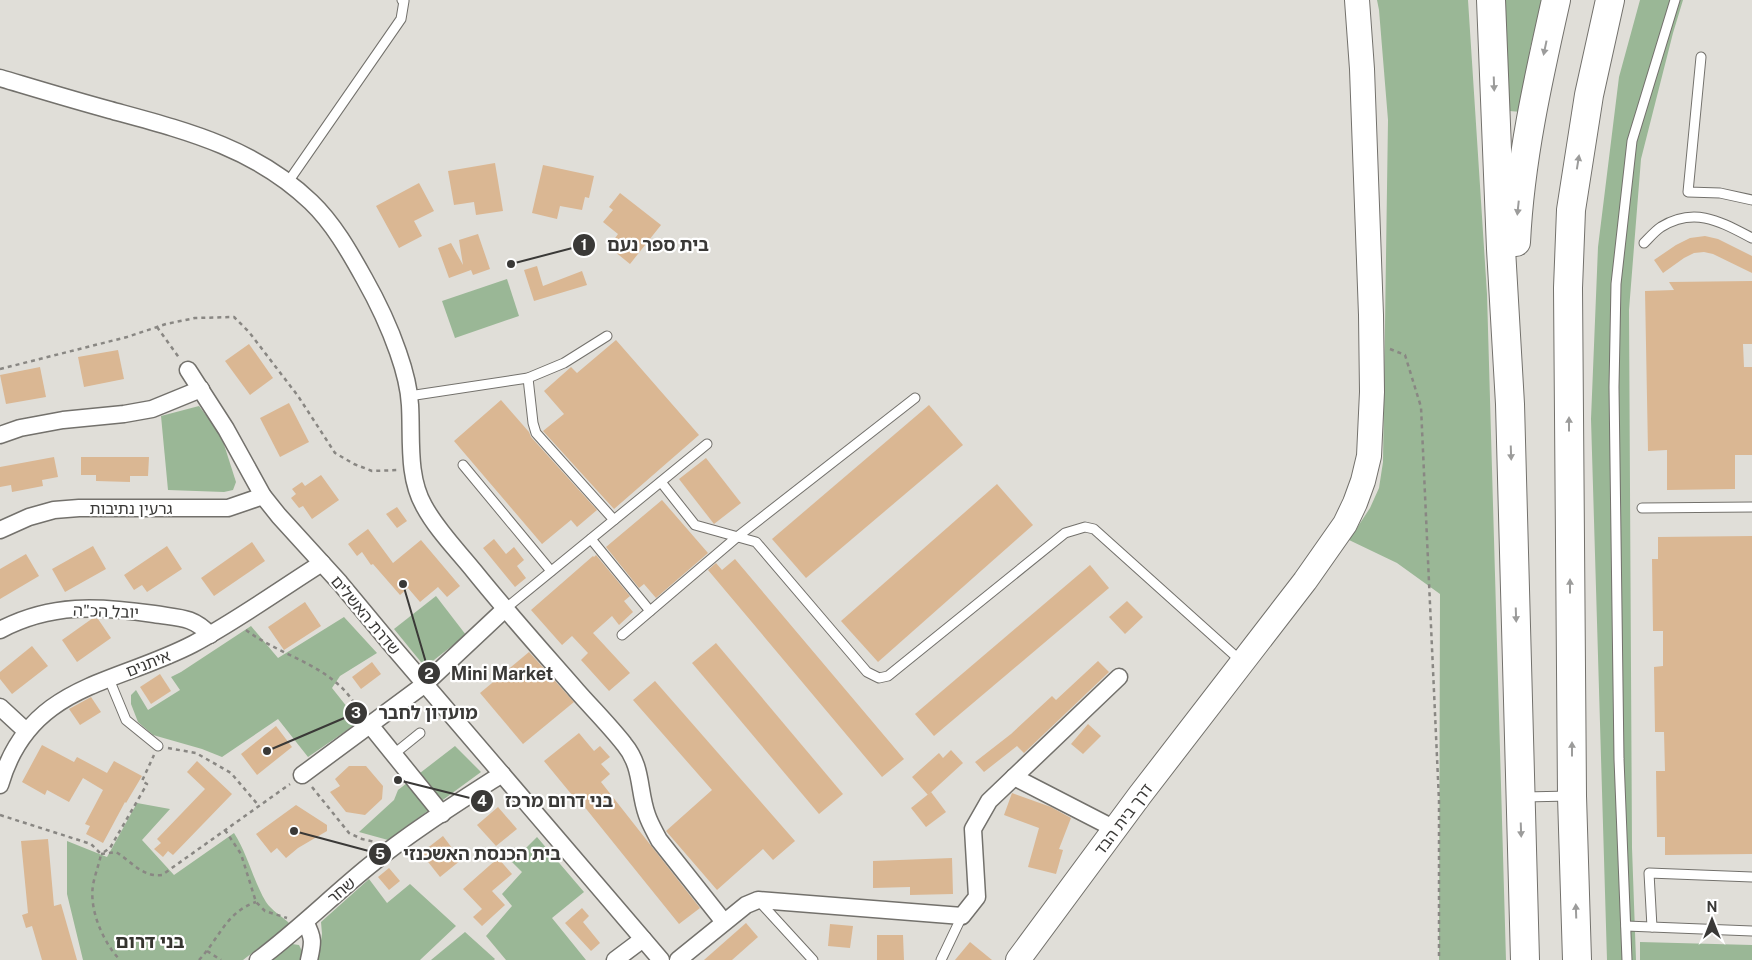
<svg xmlns="http://www.w3.org/2000/svg" width="1752" height="960" font-family="'Public Sans','Noto Sans Hebrew',sans-serif">
  <style>
    .green { fill: #9ab796 }
    .building { fill: #dab793 }
    .lines { fill: none; stroke-linecap: round; stroke-linejoin: round }
    .lane-casing { stroke: #73716c; stroke-width: 11 }
    .street-casing { stroke: #73716c; stroke-width: 19 }
    .secondary-casing { stroke: #73716c; stroke-width: 26 }
    .highway-casing { stroke: #73716c; stroke-width: 30 }
    .path { stroke: #898783; stroke-width: 2.5; stroke-dasharray: 4 4; stroke-linecap: butt }
    .lane { stroke: #fff; stroke-width: 9 }
    .street { stroke: #fff; stroke-width: 16 }
    .secondary { stroke: #fff; stroke-width: 24 }
    .highway { stroke: #fff; stroke-width: 28 }
    .oneway { fill: #9c9c9b }
    .labels { text-anchor: middle; stroke-width: 4.5; stroke-linejoin: round; paint-order: stroke }
    .street-label { font-size: 16px; fill: #3a3937; stroke: #fff }
    .quarter-label { font-size: 19px; font-weight: bold; fill: #35342f; stroke: #fff }
    .leader { fill: none; stroke: #3a3937; stroke-width: 2 }
    .callout-dot { fill: #3a3937; stroke: #fff; stroke-width: 2 }
    .mark-label { font-size: 15px; text-anchor: middle; font-weight: bold; fill: #fff }
    .callout-label { font-size: 18px; text-anchor: middle; font-weight: bold; fill: #3a3937; stroke: #fff; stroke-width: 4.5; stroke-linejoin: round; paint-order: stroke }
  </style>
  <rect width="100%" height="100%" fill="#e0ded8"/>
  <g class="green">
    <polygon points="1377,0 1468,0 1487,294 1506,960 1439,960 1440,594 1397,563 1349,540 1370,508 1379,488 1383,462 1388,120 1379,10"/>
    <polygon points="1503,0 1542,0 1530,49 1522,112 1509,111"/>
    <polygon points="1640,0 1683,0 1673,33 1641,159 1629,310 1632,848 1636,960 1607,960 1591,419 1598,247 1619,77"/>
    <polygon points="507,279 519,316 455,338 442,301"/>
    <polygon points="199,406 221,435 236,482 233,490 224,492 168,490 161,416"/>
    <polygon points="436,596 466,635 425,667 394,629"/>
    <polygon points="344,617 377,653 340,676 332,688 359,722 308,757 278,719 222,757 202,749 153,735 138,722 131,704 131,695 136,690 148,710 180,690 171,677 181,672 251,626 278,658"/>
    <polygon points="455,746 481,772 388,840 359,832 394,800 398,790"/>
    <path d="M137 803 170 809 142 840 174 875 234 833C248 855 253 880 266 902 271 910 283 917 290 924L243 960H83L67 894V841L107 857Z"/>
    <polygon points="537,837 584,892 552,918 586,960 506,960 486,936 512,906 502,894 522,872 512,862"/>
    <polygon points="369,879 387,903 410,884 456,926 420,960 318,960 322,934 321,922"/>
    <polygon points="465,932 495,959 494,960 431,960"/>
    <polygon points="1640,942 1752,945 1752,960 1640,960"/>
    <polygon points="292,944 299,945 302,951 301,960 272,960"/>
  </g>
  <g class="building">
    <polygon points="495,163 503,211 476,215 474,202 454,205 448,171"/>
    <polygon points="543,165 594,176 589,198 585,197 582,210 560,206 557,219 532,213"/>
    <polygon points="419,183 434,211 414,221 422,236 399,248 376,206"/>
    <polygon points="620,193 661,225 630,264 609,247 618,234 603,222 613,210 609,207"/>
    <polygon points="478,234 490,269 473,275 471,270 449,278 438,248 451,243 463,265 459,240"/>
    <polygon points="1705,236 1718,239 1752,256 1752,273 1713,254 1704,252 1694,253 1684,258 1663,273 1654,260 1676,245 1690,238"/>
    <polygon points="537,266 543,286 582,271 587,285 534,301 524,270"/>
    <polygon points="1752,281 1752,344 1743,344 1744,367 1752,367 1752,455 1735,455 1735,489 1667,490 1667,450 1648,451 1645,291 1674,290 1669,282"/>
    <polygon points="616,340 699,435 614,509 543,431 564,414 544,391 571,367 577,373"/>
    <polygon points="249,344 273,378 250,395 225,361"/>
    <polygon points="118,350 124,379 84,387 78,357"/>
    <polygon points="40,367 46,397 6,404 0,375"/>
    <polygon points="501,400 529,432 531,437 597,510 577,527 571,520 542,544 454,441"/>
    <polygon points="289,403 309,442 280,457 260,418"/>
    <polygon points="929,405 963,445 806,578 772,539"/>
    <polygon points="54,457 58,477 42,480 43,486 12,492 11,485 0,487 0,467"/>
    <polygon points="81,457 149,457 148,476 130,476 130,482 96,481 96,475 81,475"/>
    <polygon points="706,458 741,503 714,524 679,479"/>
    <polygon points="321,475 339,500 312,519 303,506 299,508 291,498 296,494 292,489 302,482 305,486"/>
    <polygon points="997,484 1033,525 878,662 841,621"/>
    <polygon points="662,500 708,553 656,598 644,584 639,588 606,547"/>
    <polygon points="397,507 407,521 397,528 386,514"/>
    <polygon points="368,529 393,563 421,540 460,586 447,597 438,587 420,602 408,588 400,595 373,564 371,565 362,552 357,556 348,544"/>
    <polygon points="1752,536 1752,854 1665,855 1665,837 1657,837 1656,771 1665,771 1664,732 1655,732 1654,667 1663,666 1663,631 1653,631 1652,559 1658,559 1658,537"/>
    <polygon points="494,539 506,554 514,547 524,560 517,566 526,578 515,587 483,548"/>
    <polygon points="252,542 265,561 214,596 201,578"/>
    <polygon points="93,546 106,569 65,592 52,569"/>
    <polygon points="167,546 182,569 147,592 142,585 134,590 124,575"/>
    <polygon points="26,554 39,576 0,599 0,569"/>
    <polygon points="596,555 630,596 624,601 633,612 619,625 612,616 593,633 630,673 609,691 581,660 588,653 572,636 562,645 531,610 593,556 594,557"/>
    <polygon points="735,559 904,759 882,777 708,570 716,563 722,570"/>
    <polygon points="1090,565 1109,588 934,736 915,714"/>
    <polygon points="1127,601 1143,617 1125,634 1109,617"/>
    <polygon points="305,602 321,626 284,650 268,627"/>
    <polygon points="93,618 98,619 111,638 77,662 62,640"/>
    <polygon points="716,643 843,794 819,814 692,663"/>
    <polygon points="32,646 48,666 12,694 0,679 0,672"/>
    <polygon points="529,652 574,702 523,744 480,693"/>
    <polygon points="1098,661 1109,672 1024,753 1017,746 984,772 975,762 1011,734 1052,696 1056,700"/>
    <polygon points="372,662 381,674 361,689 352,677"/>
    <polygon points="160,674 171,691 151,704 140,687"/>
    <polygon points="655,681 795,841 773,860 763,849 717,890 666,831 712,790 633,700"/>
    <polygon points="91,697 101,712 80,725 69,709"/>
    <polygon points="1088,724 1101,736 1083,754 1071,744"/>
    <polygon points="276,726 292,747 257,775 241,754"/>
    <polygon points="579,733 594,751 600,746 610,757 601,764 610,774 601,782 700,908 679,924 579,800 577,801 544,761"/>
    <polygon points="42,745 74,762 77,757 107,773 114,761 142,776 126,803 125,802 103,843 86,834 90,826 85,824 103,790 83,778 69,802 47,790 45,795 22,782"/>
    <polygon points="951,750 963,763 928,795 912,777 939,753 943,758"/>
    <polygon points="197,761 232,794 173,855 168,851 163,857 154,849 161,843 157,839 205,789 187,772"/>
    <polygon points="349,766 366,766 383,786 382,799 365,815 346,812 330,792 340,786 335,779"/>
    <polygon points="931,792 946,812 926,827 911,808"/>
    <polygon points="1012,793 1051,807 1071,818 1059,849 1063,850 1056,874 1028,867 1039,828 1004,815"/>
    <polygon points="296,805 327,825 327,831 298,848 286,858 277,848 271,853 256,834"/>
    <polygon points="498,807 517,829 496,846 477,825"/>
    <polygon points="443,836 461,860 440,877 421,853"/>
    <polygon points="48,839 54,906 61,904 77,960 42,960 32,926 26,928 22,915 28,913 21,841"/>
    <polygon points="498,858 512,874 492,891 505,905 482,926 473,917 482,909 463,889"/>
    <polygon points="952,858 953,894 910,895 910,887 873,888 873,861"/>
    <polygon points="389,868 400,881 389,890 378,877"/>
    <polygon points="582,908 589,916 583,922 600,943 591,951 565,923"/>
    <polygon points="746,923 758,937 732,960 704,960"/>
    <polygon points="830,924 853,926 850,948 828,946"/>
    <polygon points="877,935 903,935 904,960 877,960"/>
    <polygon points="970,942 992,960 955,960"/>
  </g>
  <g class="lines">
    <defs>
      <g id="lane">
        <polyline points="1701,57 1688,192 1720,193 1752,200"/>
        <polyline points="288,182 401,19 404,1 402,0"/>
        <path d="M1644 243C1649 238 1655 231 1661 227 1695 206 1721 222 1752 238"/>
        <polyline points="528,378 533,423 536,433 614,520"/>
        <polyline points="409,396 528,378 564,363 607,336"/>
        <polyline points="463,465 551,571"/>
        <polyline points="661,482 695,525 756,542 867,672 879,678 888,676 1065,533 1085,527 1094,529 1242,662"/>
        <polyline points="1642,508 1752,507"/>
        <polyline points="591,539 650,611"/>
        <polyline points="505,609 707,444"/>
        <polyline points="622,635 737,537 915,398"/>
        <polyline points="109,679 126,720 158,746"/>
        <polyline points="394,754 420,733"/>
        <polyline points="1523,797 1570,796"/>
        <polyline points="758,900 813,960"/>
        <polyline points="1626,926 1752,931"/>
        <polyline points="1652,927 1649,873 1752,877"/>
        <polyline points="941,960 962,916"/>
        <polyline points="1627,960 1619,759 1614,387 1616,284 1632,141 1675,0"/>
      </g>
      <g id="street">
        <path d="M0 78C37 89 73 100 110 110 183 130 254 147 311 202 333 223 349 251 364 278 377 301 389 326 398 352 404 369 409 386 410 405 412 438 407 476 424 506 437 530 457 550 474 571 507 612 542 651 577 691 592 708 609 725 624 744 643 767 638 790 647 815 650 824 655 832 659 840L724 922"/>
        <polyline points="188,370 226,429 263,496 279,516 340,583 394,648 661,960"/>
        <polyline points="0,435 20,428 63,420 124,414 152,409 201,389"/>
        <polyline points="0,530 29,517 54,510 79,508 228,508 263,496"/>
        <path d="M0 630C51 603 99 606 154 614 178 618 193 616 210 635"/>
        <polyline points="0,707 26,731"/>
        <polyline points="370,725 442,814"/>
        <polyline points="302,775 425,684 505,609"/>
        <polyline points="1014,777 1115,829"/>
        <path d="M0 785C29 684 114 685 193 644 238 620 279 590 322 563"/>
        <path d="M305 922C314 938 313 943 309 960"/>
        <path d="M258 960C297 931 332 896 369 866 411 832 457 803 502 774"/>
        <polyline points="615,960 643,939"/>
        <polyline points="678,960 746,905 758,900 962,916 977,897 973,829 989,801 1119,677"/>
      </g>
      <polyline id="secondary" points="1018,960 1140,795 1305,581 1345,524 1355,503 1363,481 1369,456 1372,392 1371,315 1362,69 1357,0"/>
      <g id="highway">
        <polyline points="1491,0 1501,249 1510,404 1525,960"/>
        <path d="M1516 242C1520 160 1538 80 1556 0"/>
        <polyline points="1577,960 1572,796 1568,288 1571,210 1589,95 1610,0"/>
      </g>
    </defs>
    <use href="#lane" class="lane-casing"/>
    <use href="#street" class="street-casing"/>
    <use href="#secondary" class="secondary-casing"/>
    <use href="#highway" class="highway-casing"/>
    <g class="path">
      <polyline points="157,327 180,359"/>
      <polyline points="1390,349 1405,355 1421,407 1439,801 1439,960"/>
      <polyline points="0,369 127,337 166,324 195,318 234,317 249,332 298,396 335,453 354,464 372,471 399,470"/>
      <path d="M246 630C275 652 313 661 340 686 348 693 355 704 361 713"/>
      <polyline points="168,748 196,753 231,773 259,806"/>
      <polyline points="312,787 349,833 362,839 375,842"/>
      <path d="M0 815 91 844 101 854C99 865 95 874 93 885 89 910 103 942 120 960"/>
      <polyline points="225,830 241,854 256,902 265,911 287,918"/>
      <polyline points="104,852 110,848 147,784 142,781 154,755"/>
      <path d="M101 854 116 852C131 861 143 878 162 875L290 784"/>
      <polyline points="207,951 221,960"/>
      <path d="M199 960C219 939 226 912 256 902"/>
    </g>
    <use href="#lane" class="lane"/>
    <use href="#street" class="street"/>
    <use href="#secondary" class="secondary"/>
    <use href="#highway" class="highway"/>
  </g>
  <defs><path id="oneway-solid" d="M-6-.8H1V-3.2L6.5 0L1 3.2V.8H-6Z" transform="scale(1.25)"/></defs>
  <g class="oneway">
    <use href="#oneway-solid" transform="translate(1545 48) rotate(102)"/>
    <use href="#oneway-solid" transform="translate(1494 84) rotate(88)"/>
    <use href="#oneway-solid" transform="translate(1578 162) rotate(-81)"/>
    <use href="#oneway-solid" transform="translate(1518 208) rotate(96)"/>
    <use href="#oneway-solid" transform="translate(1569 424) rotate(-90)"/>
    <use href="#oneway-solid" transform="translate(1511 453) rotate(88)"/>
    <use href="#oneway-solid" transform="translate(1570 586) rotate(-90)"/>
    <use href="#oneway-solid" transform="translate(1516 615) rotate(88)"/>
    <use href="#oneway-solid" transform="translate(1572 749) rotate(-90)"/>
    <use href="#oneway-solid" transform="translate(1521 830) rotate(88)"/>
    <use href="#oneway-solid" transform="translate(1576 911) rotate(-92)"/>
  </g>
  <g class="labels">
    <g class="street-label">
      <text x="131" y="514">גרעין נתיבות</text>
      <text transform="translate(106 611) rotate(2)" y="6">יובל הכ"ה</text>
      <text transform="translate(366 615) rotate(50)" y="6">שדרת האשלים</text>
      <text transform="translate(148 663) rotate(-22)" y="6">איתנים</text>
      <text transform="translate(1123 819) rotate(-53)" y="6">דרך בית הבד</text>
      <text transform="translate(341 890) rotate(-41)" y="6">שחר</text>
    </g>
    <g class="quarter-label">
      <text x="150" y="948">בני דרום</text>
    </g>
  </g>
  <path class="leader" d="M511 264L584 245M403 584L429 673M267 751L356 713M398 780L482 801M294 831L380 854"/>
  <g class="callout-dot">
    <circle cx="511" cy="264" r="5"/>
    <circle cx="403" cy="584" r="5"/>
    <circle cx="267" cy="751" r="5"/>
    <circle cx="398" cy="780" r="5"/>
    <circle cx="294" cy="831" r="5"/>
    <circle cx="584" cy="245" r="12"/>
    <circle cx="429" cy="673" r="12"/>
    <circle cx="356" cy="713" r="12"/>
    <circle cx="482" cy="801" r="12"/>
    <circle cx="380" cy="854" r="12"/>
  </g>
  <g class="mark-label">
    <text x="584" y="250">1</text>
    <text x="429" y="679">2</text>
    <text x="356" y="718">3</text>
    <text x="482" y="806">4</text>
    <text x="380" y="859">5</text>
  </g>
  <g class="callout-label">
    <text x="658" y="251">בית ספר נעם</text>
    <text x="502" y="680">Mini Market</text>
    <text x="428" y="719">מועדון לחבר</text>
    <text x="559" y="807">בני דרום מרכז</text>
    <text x="482" y="860">בית הכנסת האשכנזי</text>
  </g>
  <g transform="translate(1712 920)" stroke="#ffffff" stroke-width="4" paint-order="stroke">
  <path d="M0-4L9 19L0 12L-9 19Z" fill="#3a3937"/>
  <text y="-8" font-size="14" font-weight="bold" text-anchor="middle" fill="#3a3937">N</text>
  </g>
</svg>
